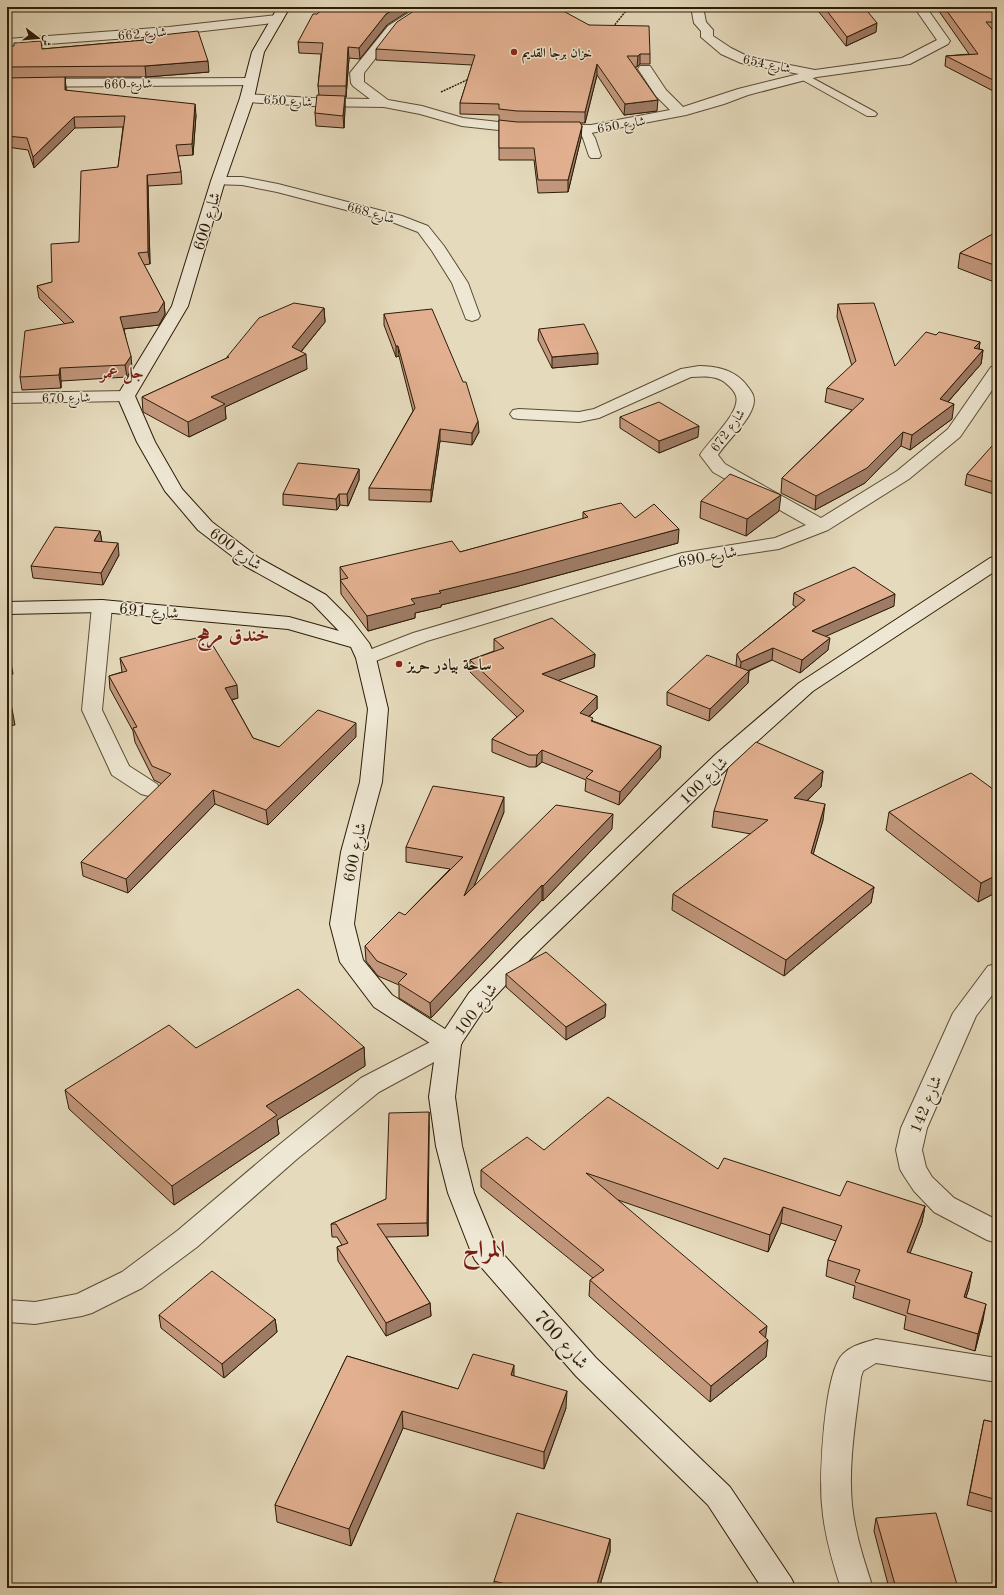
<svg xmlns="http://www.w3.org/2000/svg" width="1004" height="1595" font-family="'Old Standard TT',Amiri,serif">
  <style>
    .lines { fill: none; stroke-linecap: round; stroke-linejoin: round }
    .lane-casing { stroke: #5b4c35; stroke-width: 2 }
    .street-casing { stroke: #5b4c35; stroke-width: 2 }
    .secondary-casing { stroke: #2d1c08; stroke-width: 2 }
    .path { stroke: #2d1c08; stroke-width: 1.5; stroke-dasharray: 2 1; stroke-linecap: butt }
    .lane { fill: #eee7d3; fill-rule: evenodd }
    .street { fill: #eee7d3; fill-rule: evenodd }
    .secondary { fill: #eee7d3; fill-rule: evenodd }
    .wall { fill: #c2977c; stroke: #2d1c08 }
    .shaded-wall { fill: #9e7b65; stroke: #2d1c08 }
    .building { fill: #e2b090; stroke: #2d1c08 }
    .poi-dot { fill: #8f2418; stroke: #eee7d3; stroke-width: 1.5 }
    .labels { text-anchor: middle; stroke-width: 3; stroke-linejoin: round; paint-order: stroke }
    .far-street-label { font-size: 13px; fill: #2d1c08; stroke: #eee7d3 }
    .far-poi-label { font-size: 13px; font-weight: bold; fill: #2d1c08; stroke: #eee7d3; text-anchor: start }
    .street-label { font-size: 16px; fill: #2d1c08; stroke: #eee7d3 }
    .poi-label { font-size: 16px; font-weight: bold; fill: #2d1c08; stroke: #eee7d3; text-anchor: start }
    .far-district-label { font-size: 17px; font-weight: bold; fill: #7a1f14; stroke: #eee7d3 }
    .near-street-label { font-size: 19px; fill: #2d1c08; stroke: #eee7d3 }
    .district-label { font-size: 20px; font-weight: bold; fill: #7a1f14; stroke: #eee7d3 }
    .near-district-label { font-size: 24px; font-weight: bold; fill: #7a1f14; stroke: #eee7d3 }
  </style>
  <rect width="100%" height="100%" fill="#e5dabc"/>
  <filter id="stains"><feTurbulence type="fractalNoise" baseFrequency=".005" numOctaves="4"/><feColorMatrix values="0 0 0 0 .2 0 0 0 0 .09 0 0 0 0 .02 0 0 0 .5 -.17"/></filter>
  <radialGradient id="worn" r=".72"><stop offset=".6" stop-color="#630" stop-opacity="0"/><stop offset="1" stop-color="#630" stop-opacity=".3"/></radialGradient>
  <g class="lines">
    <defs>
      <g id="lane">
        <polygon points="803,73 875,112 877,114 875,116 867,116 799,78 798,76"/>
        <polygon points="584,126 588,127 595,138 601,156 599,158 591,158 589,156 583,138 578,129 580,127"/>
      </g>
      <g id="street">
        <polygon points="418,7 433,7 396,32 364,73 364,82 388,100 422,106 463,118 517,124 591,125 670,110 656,96 638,69 640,66 650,66 666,90 683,107 738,89 799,74 741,63 721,54 701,37 701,31 694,23 691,7 703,7 706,22 713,30 713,36 731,48 749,57 815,70 902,58 937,40 914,7 926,7 950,41 948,44 910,64 817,77 748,95 724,104 686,115 591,133 517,132 462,126 420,114 384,107 312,106 247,102 242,101 240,98 242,95 247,94 312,98 370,99 353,86 351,83 350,73 388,26"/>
        <polygon points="277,15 281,16 283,19 281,22 169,35 7,47 7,39 169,27"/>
        <polygon points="250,78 255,79 257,82 255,85 7,87 7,79"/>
        <polygon points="218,177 242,177 278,184 402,216 428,226 444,246 468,283 480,316 478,319 472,321 466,319 452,283 432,251 418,232 392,222 277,192 242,185 213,184 211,181 213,178"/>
        <path d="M699 366C715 366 732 369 744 382 747 386 751 390 753 395 760 413 727 440 718 455L725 464 821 518 897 471 948 429 991 367 997 366V383L960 437 909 479 828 530 779 549 691 562 427 641 373 662 366 664 359 662 356 658 359 654 413 633 682 553 775 538 806 525 713 472 700 455C709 440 741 413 736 396 735 392 732 389 729 386 719 375 705 376 691 377L599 418 579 422 519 419 513 418 510 414 513 410 519 409 579 412 594 409 681 369Z"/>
        <polygon points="126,391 132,392 135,396 132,400 126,401 7,403 7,393"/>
        <polygon points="102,600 109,602 112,606 102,710 129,766 157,784 160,789 157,794 149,796 141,794 112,775 82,710 92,606 95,602"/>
        <polygon points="997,964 997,989 976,1016 927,1128 922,1150 926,1167 932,1177 954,1198 997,1220 997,1243 987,1240 934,1212 914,1191 904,1176 900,1169 896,1150 901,1128 953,1013 988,966"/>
        <polygon points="449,1034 458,1037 462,1043 458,1049 379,1092 297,1159 197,1247 142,1288 92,1313 82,1316 35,1324 7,1322 7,1300 35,1302 77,1294 122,1272 177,1231 279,1145 361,1078 440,1037"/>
        <path d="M876 1339 997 1358V1382L876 1363 863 1371 861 1377C856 1419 848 1463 852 1505 855 1533 864 1561 873 1588H841C832 1561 824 1533 822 1505 819 1478 824 1371 843 1354 852 1345 864 1343 876 1339Z"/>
      </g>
      <polygon id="secondary" points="278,7 290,7 264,52 254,98 225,181 188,306 135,396 155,442 182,489 212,522 259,558 326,595 352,621 369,643 376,658 388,709 382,782 363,852 354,924 363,960 392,995 445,1029 469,993 520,941 716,754 799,683 990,558 997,556 997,570 813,691 732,764 536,953 487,1005 461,1044 455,1097 462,1146 474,1193 496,1246 596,1358 730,1487 791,1578 796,1588 762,1588 708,1505 576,1376 475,1260 471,1252 448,1193 436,1146 429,1097 436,1047 374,1007 340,962 330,924 341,852 360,782 368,709 356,658 351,647 288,629 102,612 7,614 7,602 102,600 289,617 339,631 312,603 245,566 198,530 165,491 137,442 117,396 172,306 211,181 240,98 252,52"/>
    </defs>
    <use href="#lane" class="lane-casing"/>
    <use href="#street" class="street-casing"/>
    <use href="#secondary" class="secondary-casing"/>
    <g class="path">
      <polyline points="613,27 629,7"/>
      <polyline points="441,92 469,79"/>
    </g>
    <use href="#lane" class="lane"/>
    <use href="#street" class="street"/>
    <use href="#secondary" class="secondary"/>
  </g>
  <g class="wall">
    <polygon points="815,7 864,7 876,32 846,46"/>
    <polygon points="936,7 997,7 997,32 995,32 997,35 997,93 945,66 946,56 969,54"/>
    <polygon points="387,25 360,59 349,58 346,97 345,97 345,108 344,128 316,126 315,113 319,95 318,86 321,54 299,53 298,42"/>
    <polygon points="589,25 650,54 650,64 640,64 637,67 635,67 657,111 624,115 597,75 585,123 580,123 581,138 568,192 538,193 534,160 499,160 499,115 460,114 460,103 472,65 376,60 376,49"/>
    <polygon points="144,37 209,72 146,77 65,77 66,90 196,115 193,155 178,156 181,172 182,184 148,186 150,264 144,265 164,302 165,314 159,325 124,329 132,368 127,377 61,381 61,388 22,390 20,377 65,324 39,298 37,286 52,282 79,242 118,167 123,127 75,128 34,168 28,150 7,147 7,46 42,49 144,40"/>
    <polygon points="997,232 997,283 958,268 960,253"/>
    <polygon points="838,304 895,366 936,335 980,342 979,349 983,350 981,364 948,402 952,419 910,450 901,446 865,483 815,510 781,493 782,478 852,410 825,402 827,388 852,366 837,317"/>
    <polygon points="324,308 325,322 301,352 307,369 225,407 226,419 189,437 143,412 142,397 227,358 227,357"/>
    <polygon points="384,314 479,432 472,445 440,441 431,502 369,500 369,488 413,411 399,356 396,357 384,325"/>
    <polygon points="539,329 598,364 552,368 538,340"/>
    <polygon points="620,417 698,437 659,453 620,428"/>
    <polygon points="997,447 997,495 965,485 967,474"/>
    <polygon points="359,469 359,480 348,506 340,505 337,510 283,505 283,494"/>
    <polygon points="701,501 779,511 746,536 700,518"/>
    <polygon points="583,512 635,518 678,543 515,587 441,605 441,607 415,613 415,618 368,631 341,594 340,567 460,552 583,519"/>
    <polygon points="100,531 102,542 119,555 103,585 33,578 31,566"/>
    <polygon points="794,593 894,606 825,636 828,650 800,673 772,660 749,671 748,683 709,721 667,705 667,692 736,666 737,654 796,607 793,605"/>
    <polygon points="494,639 595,654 594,667 557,681 597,696 597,709 589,717 593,721 661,746 660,758 619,805 585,791 586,780 542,762 536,767 529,767 492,752 492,739 517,717 470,672 470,660 494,651"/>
    <polygon points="120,658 238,698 232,700 253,738 279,747 356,737 268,825 215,804 128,893 83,876 81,862 162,784 154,780 135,742 133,731 110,689 109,676 122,672"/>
    <polygon points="823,771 821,787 807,801 823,820 813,854 874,887 871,903 784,976 672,910 673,894 751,834 712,827 714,811"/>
    <polygon points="504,812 474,886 612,829 543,901 542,900 431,1018 399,998 399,985 378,976 366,961 365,946 405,915 450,869 406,862 406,847"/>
    <polygon points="889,812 997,892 978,902 886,830"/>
    <polygon points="506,974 605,1017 566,1040 506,987"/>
    <polygon points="364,1047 365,1066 277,1120 279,1134 174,1205 69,1109 65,1090 196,1048"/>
    <polygon points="429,1125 428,1236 386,1237 430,1303 431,1316 386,1336 338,1261 337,1247 342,1245 337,1237 332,1237 331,1224 386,1199"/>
    <polygon points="544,1150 718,1169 840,1196 925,1206 922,1222 910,1253 969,1288 966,1297 983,1320 975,1351 904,1329 906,1316 853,1298 855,1286 826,1276 828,1260 836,1241 781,1223 768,1252 618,1200 766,1338 766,1357 710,1402 589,1296 590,1280 593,1278 481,1187 481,1170"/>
    <polygon points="159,1315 275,1319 277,1332 224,1378 161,1328"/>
    <polygon points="347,1356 458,1389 514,1376 566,1408 544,1469 403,1428 351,1546 277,1522 275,1505"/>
    <polygon points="984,1420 997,1423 997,1513 967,1505"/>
    <polygon points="876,1518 958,1588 889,1588 874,1531"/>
    <polygon points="610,1539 610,1552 599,1588 494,1588 494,1581"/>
  </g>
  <g class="shaded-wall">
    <polygon points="398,7 415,7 387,25 360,59 359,48 386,14"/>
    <polygon points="877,23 876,32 846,46 847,37"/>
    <polygon points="348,47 349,58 346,97 346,86"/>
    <polygon points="640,54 640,64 637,67 638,56"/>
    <polygon points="208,61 209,72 146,77 145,66"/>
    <polygon points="597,64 597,75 585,123 585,112"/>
    <polygon points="65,77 66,88 66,101 65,90"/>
    <polygon points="345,96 345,108 344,128 343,116"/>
    <polygon points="658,100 657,111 624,115 625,104"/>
    <polygon points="195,104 196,115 193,155 192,144"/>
    <polygon points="74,117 75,128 34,168 33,157"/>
    <polygon points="582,126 581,138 568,192 568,180"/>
    <polygon points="147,175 148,186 150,264 148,252"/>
    <polygon points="164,302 165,314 159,325 122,329 120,317"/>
    <polygon points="324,308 325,322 294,360 306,354 307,369 225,407 226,419 189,437 188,422 211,397 292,347"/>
    <polygon points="980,342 978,355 974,348"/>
    <polygon points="396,346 398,346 399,356 396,357"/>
    <polygon points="983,350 981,364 938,413 940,399"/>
    <polygon points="598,353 598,364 552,368 552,357"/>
    <polygon points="131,356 132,368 127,377 125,365"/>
    <polygon points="60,368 61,381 61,388 59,375"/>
    <polygon points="954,404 952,419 910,450 912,435"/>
    <polygon points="478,421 479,432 472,445 472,433"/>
    <polygon points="699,426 698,437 659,453 659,441"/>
    <polygon points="440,429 440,441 431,502 431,490"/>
    <polygon points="903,432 901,446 865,483 815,510 816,496"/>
    <polygon points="359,469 359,480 348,506 347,494"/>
    <polygon points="339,494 340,505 337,510 336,499"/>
    <polygon points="781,495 779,511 746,536 747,519"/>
    <polygon points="679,529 678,543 515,587 441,605 441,607 415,613 415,618 368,631 367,616 411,599 439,591"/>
    <polygon points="100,531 102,543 94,541"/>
    <polygon points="118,543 119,555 103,585 101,573"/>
    <polygon points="895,594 894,606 811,643 812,631"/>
    <polygon points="830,638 828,650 800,673 802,660"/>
    <polygon points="773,648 772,660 740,674 741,662"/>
    <polygon points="595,654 594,667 541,687 542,674"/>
    <polygon points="10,658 13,674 7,675 7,659"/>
    <polygon points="749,671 748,683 709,721 710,709"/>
    <polygon points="237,685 238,698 226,701 225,688"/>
    <polygon points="597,696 597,709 579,725 580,713"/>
    <polygon points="12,709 15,725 7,726 7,710"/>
    <polygon points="356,723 356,737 268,825 266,810"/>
    <polygon points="661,746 660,758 619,805 620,792"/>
    <polygon points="542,750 542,762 536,767 537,755"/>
    <polygon points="823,771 821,787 793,814 794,798"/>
    <polygon points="213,790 215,804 128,893 126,879"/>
    <polygon points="504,797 504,812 464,911 464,896"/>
    <polygon points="825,804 823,820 809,869 811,853"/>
    <polygon points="613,814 612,829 543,901 543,886"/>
    <polygon points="997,875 997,892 978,902 981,883"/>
    <polygon points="542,885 542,900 431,1018 430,1003"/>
    <polygon points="874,887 871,903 784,976 786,960"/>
    <polygon points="606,1004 605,1017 566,1040 566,1027"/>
    <polygon points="364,1047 365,1066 277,1120 279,1134 174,1205 172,1186 266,1106"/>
    <polygon points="429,1112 429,1125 428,1236 427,1223"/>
    <polygon points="925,1206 922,1222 904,1269 907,1252"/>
    <polygon points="783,1207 781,1223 768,1252 770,1235"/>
    <polygon points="972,1272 969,1288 961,1313 964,1297"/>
    <polygon points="430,1303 431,1316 386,1336 386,1323"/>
    <polygon points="986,1304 983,1320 975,1351 978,1334"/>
    <polygon points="275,1319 277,1332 224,1378 222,1364"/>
    <polygon points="767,1326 765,1342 759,1332"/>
    <polygon points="768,1340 766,1357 710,1402 711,1386"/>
    <polygon points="514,1365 514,1382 511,1375"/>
    <polygon points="567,1391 566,1408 544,1469 544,1452"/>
    <polygon points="402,1411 403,1428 351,1546 349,1529"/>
    <polygon points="610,1539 610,1552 599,1588 596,1588"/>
  </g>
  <g class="building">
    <polygon points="325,7 398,7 386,14 359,48 348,47 346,86 318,86 323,43 298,42 313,14 317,14"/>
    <polygon points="420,7 556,7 589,25 649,26 650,54 640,54 638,56 627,56 658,100 625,104 597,64 585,112 517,111 499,109 499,104 460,103 475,55 376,49 397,22"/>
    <polygon points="824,7 864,7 877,23 847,37"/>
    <polygon points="944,7 997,7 997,22 986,22 997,35 997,82 946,56 978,54"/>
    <polygon points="198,31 208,61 145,66 7,67 7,46 14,46 14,43 41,41 42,49 145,40 144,37"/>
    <polygon points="65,77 65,90 195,104 192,144 176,145 181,172 147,175 148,252 138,253 164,302 158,312 120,317 131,356 125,365 60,368 59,375 20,377 25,331 74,322 37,286 52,282 51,244 79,242 81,171 118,167 125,116 74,117 33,157 27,138 7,136 7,78"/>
    <polygon points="317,95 345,96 343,116 315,113"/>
    <polygon points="499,120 517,122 580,122 582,126 568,180 538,180 534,148 499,148"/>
    <polygon points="997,232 997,266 960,253 987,237"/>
    <polygon points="294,303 324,308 292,347 306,354 211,397 225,404 188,422 142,397 229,357 227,357 259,318"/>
    <polygon points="874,303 895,366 926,332 936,335 939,332 980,342 974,348 983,350 940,399 954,404 912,435 903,432 867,468 816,496 782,478 864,399 827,388 856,361 838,304"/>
    <polygon points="432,309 463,382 466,382 478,421 472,433 440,429 431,490 369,488 415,408 398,346 396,346 384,314"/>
    <polygon points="584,324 598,353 552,357 539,329"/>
    <polygon points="659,402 699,426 659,441 620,417"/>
    <polygon points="992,446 997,447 997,483 967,474"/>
    <polygon points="298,463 359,469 347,494 339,494 336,499 283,494"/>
    <polygon points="730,474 781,495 747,519 701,501"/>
    <polygon points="621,503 635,518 654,504 679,529 515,573 439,591 441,593 411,599 415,604 367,616 340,580 348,578 340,567 452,541 460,552 588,517 583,512"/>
    <polygon points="55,527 100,531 94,541 118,543 101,573 31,566"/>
    <polygon points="854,567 895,594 812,631 830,638 802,660 773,648 741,662 737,654 805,600 794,593"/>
    <polygon points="552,618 595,654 542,674 597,696 580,713 593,718 591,721 661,746 620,792 586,778 593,771 542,750 537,755 529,755 492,739 524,711 470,660 504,648 494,639"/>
    <polygon points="196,638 202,647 212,644 237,685 225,688 253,738 279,747 318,710 356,723 266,810 213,790 126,879 81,862 171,774 152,766 133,728 137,727 109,676 127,671 120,658"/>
    <polygon points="7,648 10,658 7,659"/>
    <polygon points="707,655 749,671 710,709 667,692"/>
    <polygon points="7,684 12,709 7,710"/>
    <polygon points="756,742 823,771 794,798 825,804 811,853 874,887 786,960 673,894 768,820 714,811 728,768"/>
    <polygon points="971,773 997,792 997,875 981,883 889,812"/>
    <polygon points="433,786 504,797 464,896 556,805 613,814 543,886 542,885 430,1003 398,983 407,974 377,961 365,946 399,912 405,915 463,857 406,847"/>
    <polygon points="546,952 606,1004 566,1027 506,974"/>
    <polygon points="298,989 364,1047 266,1106 277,1115 172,1186 65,1090 169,1025 196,1048"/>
    <polygon points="608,1097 718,1169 724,1158 840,1196 847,1181 925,1206 907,1252 972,1272 964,1297 986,1304 978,1334 907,1313 910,1300 855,1282 860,1270 828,1260 842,1226 783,1207 770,1235 586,1173 767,1326 759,1332 768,1340 711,1386 590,1280 604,1270 481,1170 527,1137 544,1150"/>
    <polygon points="429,1112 427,1223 377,1224 430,1303 386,1323 337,1247 348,1243 336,1224 331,1224 386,1199 389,1113"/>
    <polygon points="212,1271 275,1319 222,1364 159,1315"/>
    <polygon points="473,1354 514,1365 511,1375 567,1391 544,1452 402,1411 349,1529 275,1505 347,1356 458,1389"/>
    <polygon points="984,1420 997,1423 997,1500 970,1492"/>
    <polygon points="517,1513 610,1539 596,1588 519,1588 494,1581"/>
    <polygon points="936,1513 958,1588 896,1588 876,1518"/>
  </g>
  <g class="poi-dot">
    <circle cx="514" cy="52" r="4"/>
    <circle cx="399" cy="664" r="4"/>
  </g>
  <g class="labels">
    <g class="far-street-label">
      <text transform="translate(142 33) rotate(-5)" y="5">شارع 662</text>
      <text transform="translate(767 63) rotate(12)" y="5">شارع 654</text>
      <text transform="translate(128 83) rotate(-1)" y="5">شارع 660</text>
      <text transform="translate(288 100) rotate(3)" y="5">شارع 650</text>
      <text transform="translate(621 124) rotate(-10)" y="5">شارع 650</text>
      <text transform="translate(371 212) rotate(16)" y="5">شارع 668</text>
      <text transform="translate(66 397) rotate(-1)" y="5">شارع 670</text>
      <text transform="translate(727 430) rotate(-54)" y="5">شارع 672</text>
    </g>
    <g class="far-poi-label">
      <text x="522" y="57">خزان برجا القديم</text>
    </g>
    <g class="street-label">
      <text transform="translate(206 221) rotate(-73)" y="6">شارع 600</text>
      <text transform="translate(236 548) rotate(36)" y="6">شارع 600</text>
      <text transform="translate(707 556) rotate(-11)" y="6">شارع 690</text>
      <text transform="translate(149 610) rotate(5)" y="6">شارع 691</text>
      <text transform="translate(703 780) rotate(-44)" y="6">شارع 100</text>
      <text transform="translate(354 852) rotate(-78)" y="6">شارع 600</text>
      <text transform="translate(475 1009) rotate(-53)" y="6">شارع 100</text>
      <text transform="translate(925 1104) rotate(-68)" y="6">شارع 142</text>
    </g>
    <g class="poi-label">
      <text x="407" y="670">ساحة بيادر حريز</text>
    </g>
    <g class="far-district-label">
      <text x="122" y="378">جل عمر</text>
    </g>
    <g class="near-street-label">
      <text transform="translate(562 1339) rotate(48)" y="7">شارع 700</text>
    </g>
    <g class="district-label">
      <text x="233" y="641">خندق مرهج</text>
    </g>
    <g class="near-district-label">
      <text x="484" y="1257">المراح</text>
    </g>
  </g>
  <rect width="1004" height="1595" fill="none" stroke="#e5dabc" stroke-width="24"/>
  <rect x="8" y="8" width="988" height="1579" fill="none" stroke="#2d1c08" stroke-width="2"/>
  <rect x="12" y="12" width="980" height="1571" fill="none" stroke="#2d1c08"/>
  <g transform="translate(38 38) rotate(106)" stroke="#eee7d3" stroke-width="3" paint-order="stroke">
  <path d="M0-3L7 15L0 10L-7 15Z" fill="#2d1c08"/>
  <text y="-6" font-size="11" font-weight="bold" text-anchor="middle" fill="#2d1c08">ش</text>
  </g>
  <rect width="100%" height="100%" filter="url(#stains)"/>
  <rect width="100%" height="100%" fill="url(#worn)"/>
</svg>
